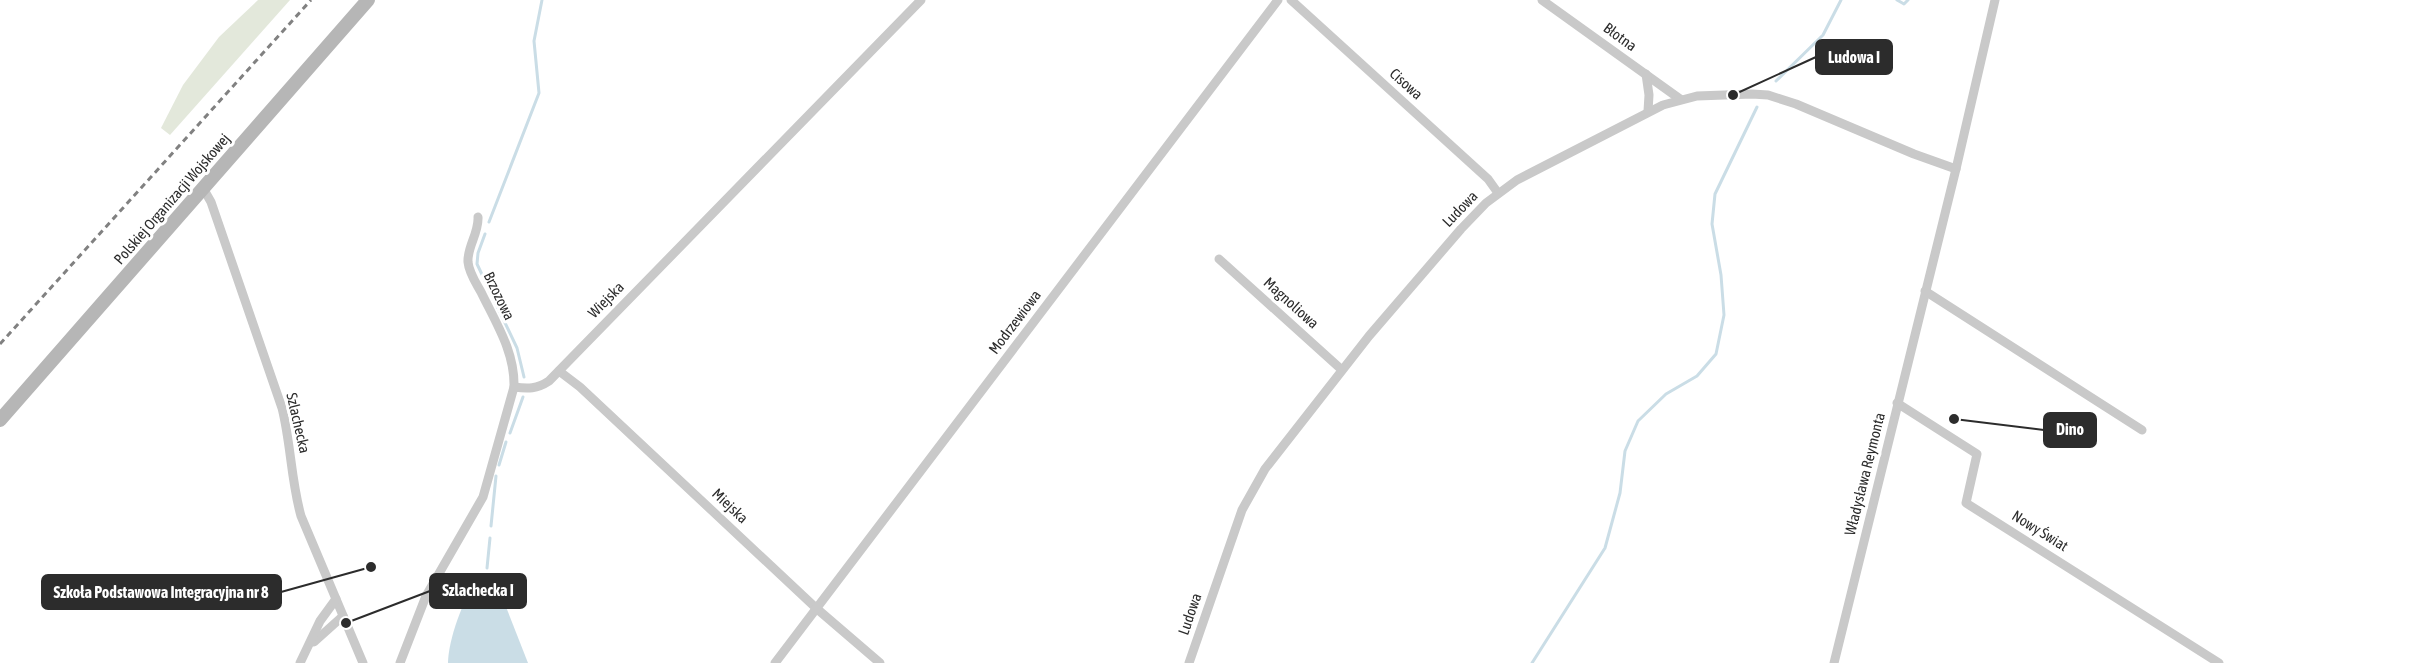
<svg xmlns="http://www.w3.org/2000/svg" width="2429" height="663" font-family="'Asap Condensed',sans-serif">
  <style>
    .green { fill: #e3e8db }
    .water { fill: #cadde6 }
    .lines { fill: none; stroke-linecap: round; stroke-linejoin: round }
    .stream { stroke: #cadde6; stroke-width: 3 }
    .minor { stroke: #c9c9c9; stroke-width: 9 }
    .secondary { stroke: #b6b6b6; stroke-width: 14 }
    .rail { stroke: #818181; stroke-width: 3; stroke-dasharray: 6 4.5; stroke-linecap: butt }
    .labels { text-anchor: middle; stroke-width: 6; stroke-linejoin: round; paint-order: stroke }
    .street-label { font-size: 15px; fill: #2c2c2c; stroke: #fff }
    .leader { fill: none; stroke: #2c2c2c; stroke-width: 2 }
    .callout-dot { fill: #2c2c2c; stroke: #fff; stroke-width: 2 }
    .callout { fill: #2c2c2c; stroke: #2c2c2c; stroke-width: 2 }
    .callout-label { font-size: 16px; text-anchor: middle; font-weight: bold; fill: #fff }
  </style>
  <rect width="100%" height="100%" fill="#fff"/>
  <polygon class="green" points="258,0 290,0 170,135 161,128 183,85 219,37"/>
  <path class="water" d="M479 581 492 584 501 594 528 663H448C448 642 463 595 479 581Z"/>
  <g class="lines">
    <g class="stream">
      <polyline points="1897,0 1904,4 1908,0"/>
      <polyline points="1776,81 1823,35 1841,0"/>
      <polyline points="489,222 539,93 534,41 542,0"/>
      <polyline points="485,234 478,253 477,264 517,348 524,377"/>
      <polyline points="510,433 523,397"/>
      <polyline points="499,465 506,442"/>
      <polyline points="491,526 496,476"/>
      <polyline points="487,568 490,538"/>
      <polyline points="1532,663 1605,548 1620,493 1625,451 1638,421 1666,394 1697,376 1716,354 1724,315 1721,275 1712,224 1715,194 1757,107"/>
    </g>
    <g class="minor">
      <polyline points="1291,0 1488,179 1498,193"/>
      <polyline points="1542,0 1680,99"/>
      <polyline points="1646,74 1649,95 1648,111"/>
      <path d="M203 188 211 202 282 408C291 444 291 481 301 516L363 663"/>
      <path d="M478 217C479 233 467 247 468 262 469 273 476 283 481 292 496 323 515 352 514 387"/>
      <polyline points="1219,259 1342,370"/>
      <polyline points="1925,291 2142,430"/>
      <polyline points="559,371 580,387 816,608 880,663"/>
      <polyline points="1897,403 1977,454 1966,503 2219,663"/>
      <polyline points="314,642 343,616"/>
      <polyline points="300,663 320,621 336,599"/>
      <path d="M400 663 426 596 483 497 514 387C528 389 537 389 549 381L921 0"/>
      <polyline points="775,663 1278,0"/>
      <polyline points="1189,663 1242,510 1265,469 1369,336 1461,229 1486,203 1517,180 1663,105 1697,96 1752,94 1768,95 1796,104 1914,154 1956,169"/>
      <polyline points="1834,663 1956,169 1995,0"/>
    </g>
    <polyline class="secondary" points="0,420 368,0"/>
    <polyline class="rail" points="0,344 311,0"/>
  </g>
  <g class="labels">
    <g class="street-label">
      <text transform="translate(1620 37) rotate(36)" y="5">Błotna</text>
      <text transform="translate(1406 84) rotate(42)" y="5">Cisowa</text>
      <text transform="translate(172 199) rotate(-49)" y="5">Polskiej Organizacji Wojskowej</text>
      <text transform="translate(1460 209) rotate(-46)" y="5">Ludowa</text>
      <text transform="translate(499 296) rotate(64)" y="5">Brzozowa</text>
      <text transform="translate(606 300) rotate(-45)" y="5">Wiejska</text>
      <text transform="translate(1291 303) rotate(42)" y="5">Magnoliowa</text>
      <text transform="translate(1015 322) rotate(-53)" y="5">Modrzewiowa</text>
      <text transform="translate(298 423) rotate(77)" y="5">Szlachecka</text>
      <text transform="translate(1865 474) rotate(-76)" y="5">Władysława Reymonta</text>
      <text transform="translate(730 506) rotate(43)" y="5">Miejska</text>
      <text transform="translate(2040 531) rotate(32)" y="5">Nowy Świat</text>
      <text transform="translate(1190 614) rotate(-71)" y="5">Ludowa</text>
    </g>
  </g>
  <path class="leader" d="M1733 95L1816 57M1954 419L2044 430M346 623L430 591M371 567L281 592"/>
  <g class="callout-dot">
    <circle cx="1733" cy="95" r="6"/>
    <circle cx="1954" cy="419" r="6"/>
    <circle cx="346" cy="623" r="6"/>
    <circle cx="371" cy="567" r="6"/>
  </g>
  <g class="callout">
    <rect x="1816" y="40" width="76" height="34" rx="6"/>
    <rect x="2044" y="413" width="52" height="34" rx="6"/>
    <rect x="430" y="574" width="96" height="34" rx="6"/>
    <rect x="42" y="575" width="239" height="34" rx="6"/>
  </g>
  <g class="callout-label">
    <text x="1854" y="63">Ludowa I</text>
    <text x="2070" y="435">Dino</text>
    <text x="478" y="596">Szlachecka I</text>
    <text x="161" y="598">Szkoła Podstawowa Integracyjna nr 8</text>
  </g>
</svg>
